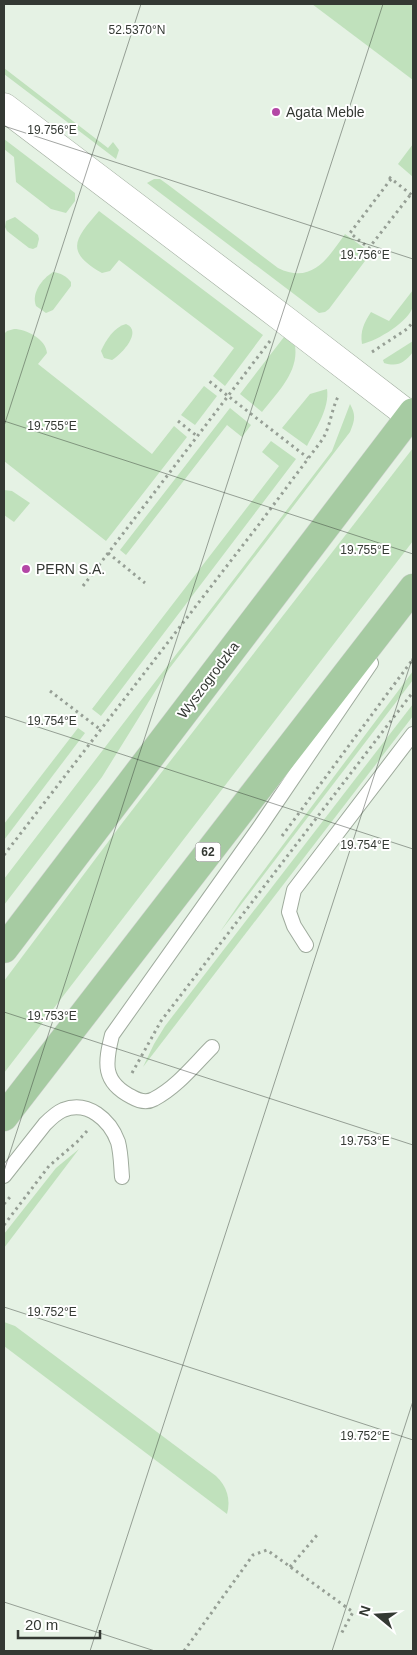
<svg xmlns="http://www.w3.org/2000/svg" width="417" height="1655" font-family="Arial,sans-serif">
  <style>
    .green { fill: #c0e1bc }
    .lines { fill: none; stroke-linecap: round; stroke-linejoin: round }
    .service-casing { stroke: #9fab9d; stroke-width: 16 }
    .minor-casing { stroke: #9fab9d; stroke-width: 29 }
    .primary-casing { stroke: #d2d3d2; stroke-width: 29 }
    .path { stroke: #969f95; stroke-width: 3; stroke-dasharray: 2.5 4; stroke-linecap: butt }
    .service { stroke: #fff; stroke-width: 14 }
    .minor { stroke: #fff; stroke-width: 28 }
    .primary { stroke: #a6cba2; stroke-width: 28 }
    .ticks { fill: none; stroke: #343933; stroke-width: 1; stroke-opacity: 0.45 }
    .poi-dot { fill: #b447a6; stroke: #fff; stroke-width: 2 }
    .labels { text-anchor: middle; stroke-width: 4; stroke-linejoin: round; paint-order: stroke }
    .shield { fill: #fff; stroke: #717470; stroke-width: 1 }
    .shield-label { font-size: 12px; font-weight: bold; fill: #343933 }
    .poi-label { font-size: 14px; fill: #343933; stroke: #fff; text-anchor: start }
    .street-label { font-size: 14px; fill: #343933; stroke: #fff }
    .ticks-label { font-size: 12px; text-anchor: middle; fill: #343933; stroke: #fff; stroke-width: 4; stroke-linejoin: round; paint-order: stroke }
  </style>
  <rect width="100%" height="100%" fill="#e5f2e4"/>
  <g class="green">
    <polygon points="312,4 413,4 413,80"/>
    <polygon points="4,68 108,148 113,142 119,150 116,159 4,74"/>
    <polygon points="4,139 75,193 75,201 66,213 51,209 16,182 14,157 4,149"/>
    <polygon points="413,144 413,177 398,164"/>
    <path d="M154 179H160L167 184 278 268C312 285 328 258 345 234L371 253 329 309 325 312 319 313 147 183Z"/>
    <path d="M99 211 263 335 225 386 213 376 234 348 119 260 110 271 102 273C63 251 76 238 99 211Z"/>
    <polygon points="15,217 38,235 39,239 37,247 33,249 29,248 7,231 5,227 6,221"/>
    <path d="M53 272C61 273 66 276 71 282V286L53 310 46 313 36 306C31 293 42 279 53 272Z"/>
    <path d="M413 290C413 295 414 301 413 306 410 321 377 341 362 344 360 331 364 323 371 312L389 321Z"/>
    <path d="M126 324C143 331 122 354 112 360L104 358 101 351C106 340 114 327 126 324Z"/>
    <path d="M14 329C26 329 46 339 47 353L38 364 152 454 174 426 187 437 106 541 4 461V334L7 331Z"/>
    <path d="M284 337 295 346C299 372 277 393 262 412L240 394Z"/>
    <path d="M413 341V352C404 363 398 367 384 363L383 360Z"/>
    <polygon points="204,386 217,396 195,425 181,415"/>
    <path d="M327 389C330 408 315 430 307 446L282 428 310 394Z"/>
    <path d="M350 404C356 415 355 420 350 432L169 669 102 777 4 905V879L332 451Z"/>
    <polygon points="230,408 251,425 242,437 227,425 126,555 120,550"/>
    <polygon points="271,441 296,459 101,716 92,709 279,466 262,452"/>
    <polygon points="413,448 413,541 4,1073 4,981 123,822"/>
    <polygon points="4,490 12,491 30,503 14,522 4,515"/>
    <polygon points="413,671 413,680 220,932 241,901"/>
    <polygon points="413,704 413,716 143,1067 154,1044 165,1026"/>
    <polygon points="78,728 85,733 4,840 4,824"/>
    <polygon points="79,1149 4,1248 4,1234 56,1168"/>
    <path d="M4 1322 15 1326 216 1476C227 1486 231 1500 227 1514L4 1346Z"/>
  </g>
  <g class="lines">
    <defs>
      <g id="service">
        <polyline points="306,945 294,926 289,912 294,890 413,734"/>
        <path d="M212 1047C194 1065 177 1087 154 1099 147 1103 139 1101 132 1097 102 1082 105 1063 112 1035L259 828 371 663"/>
        <path d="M4 1176 45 1124C50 1119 56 1113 63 1110 88 1100 110 1120 118 1142 121 1153 121 1165 122 1177"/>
      </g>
      <polyline id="minor" points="4,107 285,320 410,416"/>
      <g id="primary">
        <polyline points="4,949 413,412"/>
        <polyline points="4,1117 413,588"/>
      </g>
    </defs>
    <use href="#service" class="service-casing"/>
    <use href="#minor" class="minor-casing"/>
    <use href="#primary" class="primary-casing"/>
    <g class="path">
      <polyline points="389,177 413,196"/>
      <polyline points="391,179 350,233 369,248 411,194"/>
      <polyline points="270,341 228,396 308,458"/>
      <polyline points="372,352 407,329 413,322"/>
      <polyline points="178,421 197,436"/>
      <polyline points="108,553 145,583"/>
      <polyline points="83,586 228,396 209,381"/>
      <polyline points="50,691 101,730"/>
      <polyline points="282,836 413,659"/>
      <path d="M4 855 260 523 322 440C331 426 331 409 339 395"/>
      <polyline points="132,1073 161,1021 413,692"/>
      <polyline points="4,1204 10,1197"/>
      <polyline points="4,1225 49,1166 77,1142 87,1131"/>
      <polyline points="290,1567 317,1535"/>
      <polyline points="184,1651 253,1555 267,1550 353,1612 340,1636"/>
    </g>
    <use href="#service" class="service"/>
    <use href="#minor" class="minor"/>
    <use href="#primary" class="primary"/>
  </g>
  <path class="ticks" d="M4 126 413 259M4 421 413 554M4 426 141 4M4 716 413 849M4 1012 413 1145M4 1171 383 4M4 1307 413 1440M4 1602 155 1651M90 1651 413 656M332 1651 413 1401"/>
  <g class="poi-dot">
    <circle cx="276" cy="112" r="5"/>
    <circle cx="26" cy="569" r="5"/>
  </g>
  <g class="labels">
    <rect class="shield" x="195.5" y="842.5" width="25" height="19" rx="4"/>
    <g class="shield-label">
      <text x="208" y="856">62</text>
    </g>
    <g class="poi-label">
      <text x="286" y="117">Agata Meble</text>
      <text x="36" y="574">PERN S.A.</text>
    </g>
    <g class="street-label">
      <text transform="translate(208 680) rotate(-53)" y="5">Wyszogrodzka</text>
    </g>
  </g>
  <g class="ticks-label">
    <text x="137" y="34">52.5370°N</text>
    <text x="52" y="134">19.756°E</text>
    <text x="365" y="259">19.756°E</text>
    <text x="52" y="430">19.755°E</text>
    <text x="365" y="554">19.755°E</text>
    <text x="52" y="725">19.754°E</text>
    <text x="365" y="849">19.754°E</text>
    <text x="52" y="1020">19.753°E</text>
    <text x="365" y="1145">19.753°E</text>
    <text x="52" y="1316">19.752°E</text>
    <text x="365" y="1440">19.752°E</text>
  </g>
  <rect width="417" height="1655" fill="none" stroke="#343933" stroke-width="10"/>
  <g transform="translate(377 1615) rotate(288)" stroke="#ffffff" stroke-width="4" paint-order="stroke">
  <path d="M0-4L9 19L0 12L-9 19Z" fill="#343933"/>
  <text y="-8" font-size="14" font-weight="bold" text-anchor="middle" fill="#343933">N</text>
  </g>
  <path d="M18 1630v8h82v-8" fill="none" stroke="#343933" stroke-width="2.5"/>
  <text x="25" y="1630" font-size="15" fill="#343933" stroke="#ffffff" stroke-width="4" paint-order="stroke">20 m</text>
</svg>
